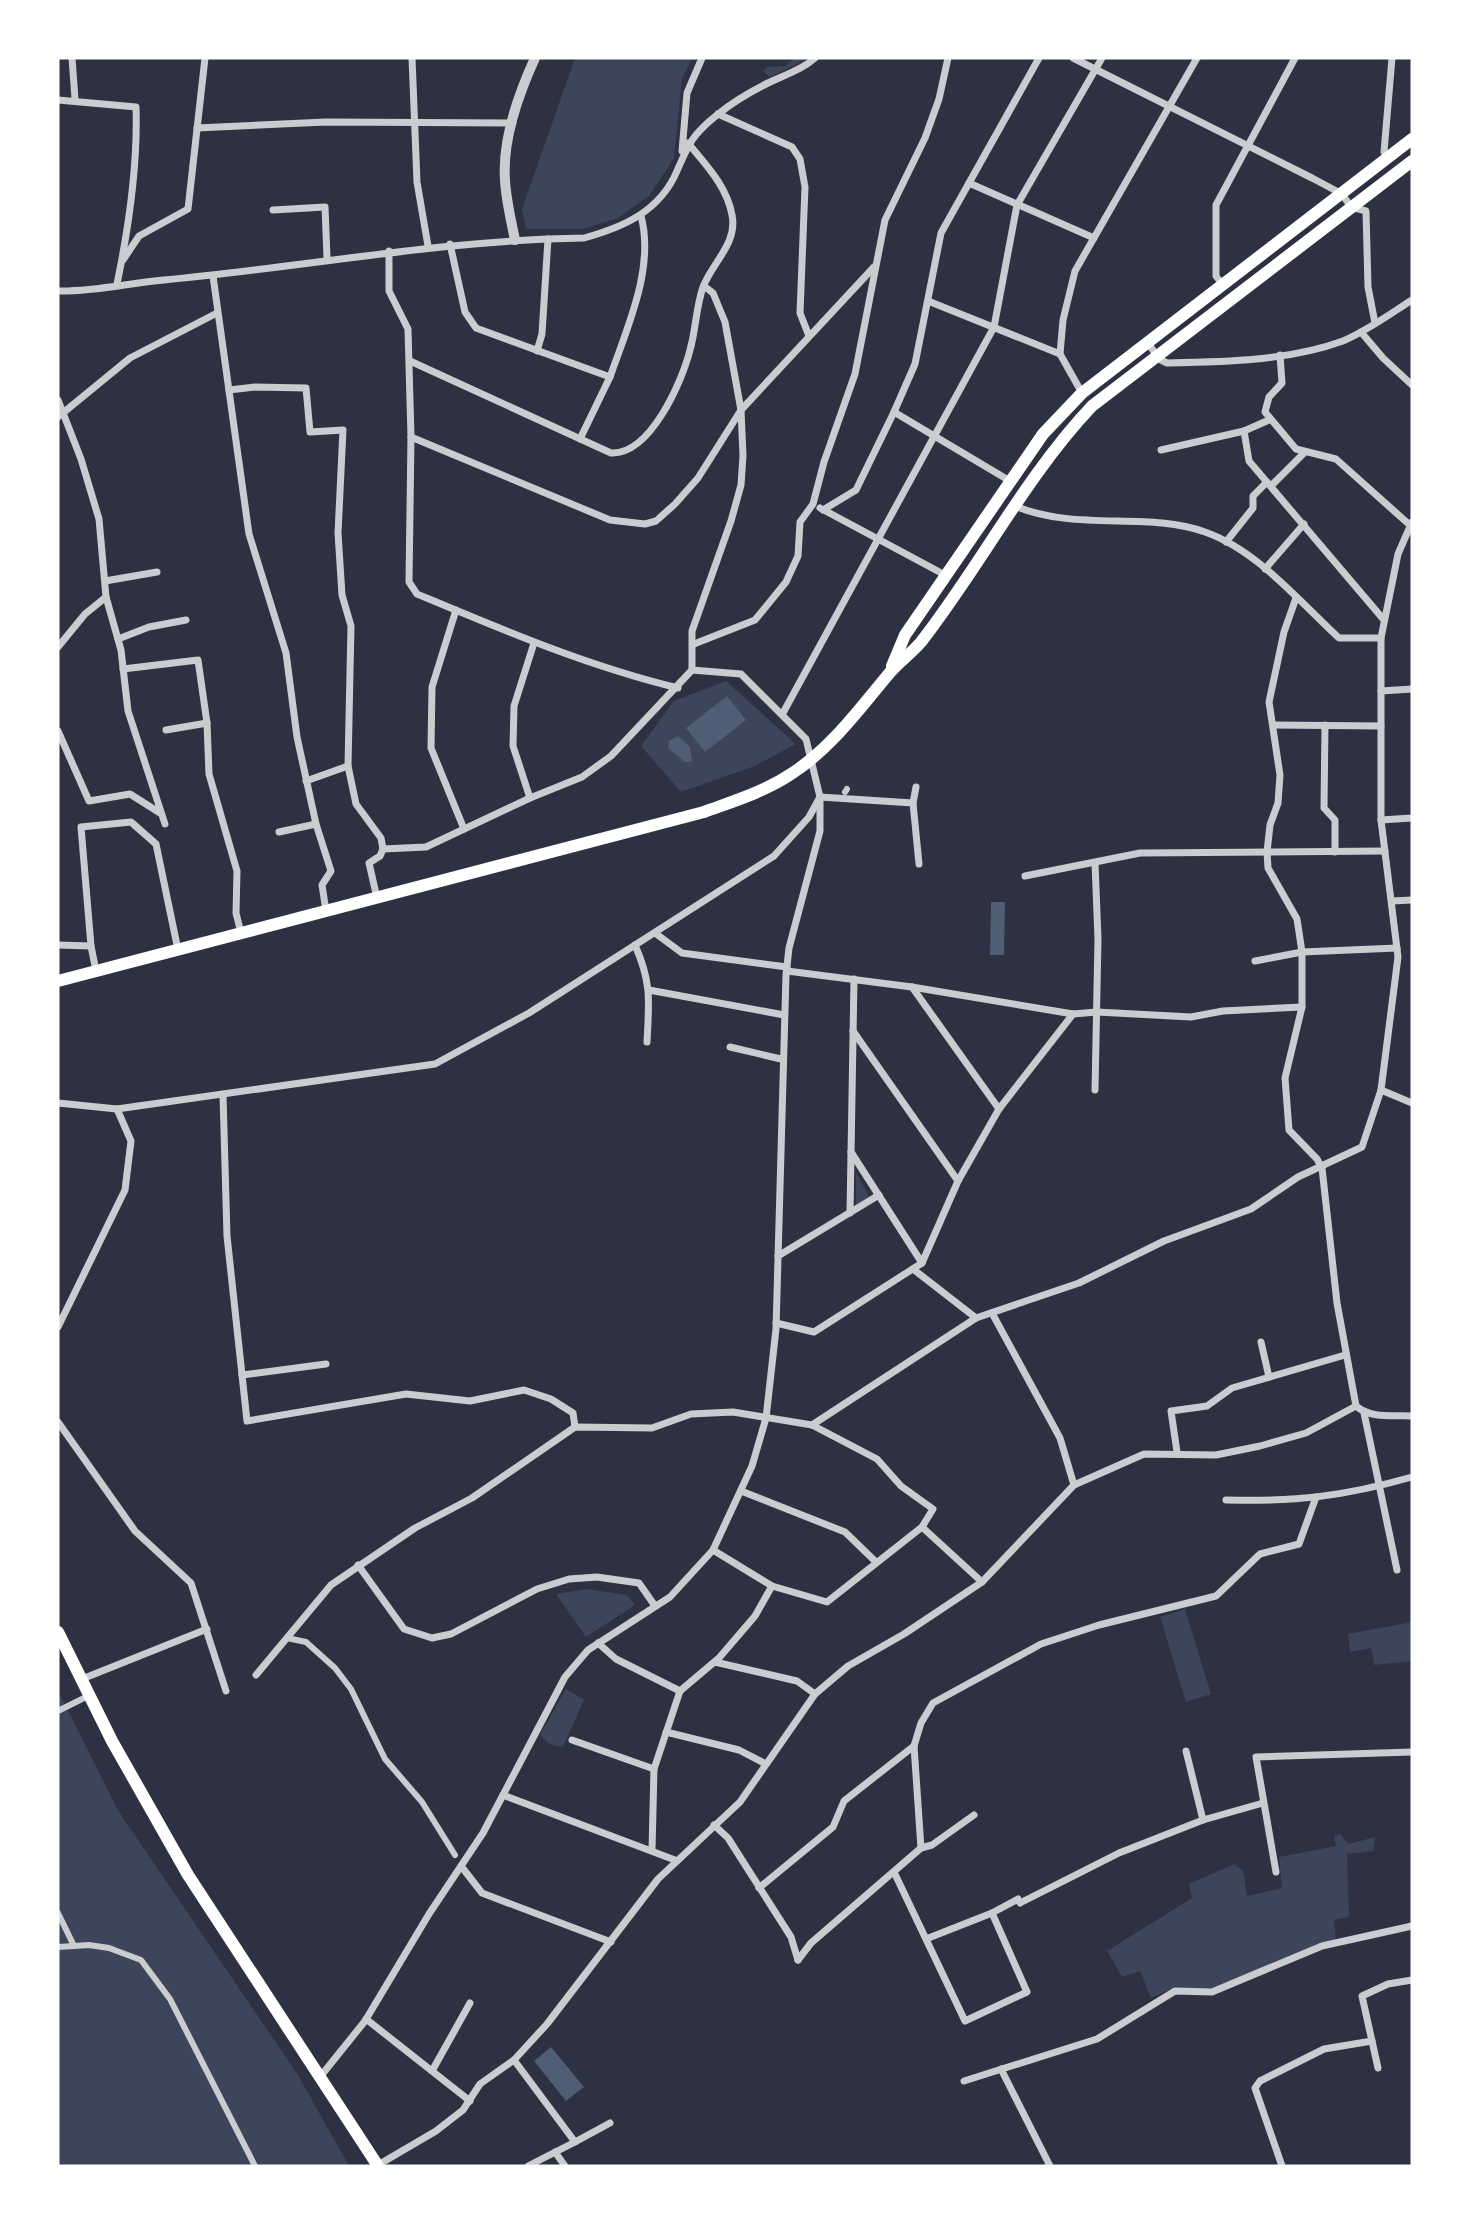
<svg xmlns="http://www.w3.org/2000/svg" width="1470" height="2224" font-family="'Fira Sans Condensed',sans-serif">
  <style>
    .green { fill: #3c4559 }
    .water { fill: #4f5d75 }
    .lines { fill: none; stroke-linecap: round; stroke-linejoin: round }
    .pedestrian { stroke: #caccd0; stroke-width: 6 }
    .minor { stroke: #caccd0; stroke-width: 7 }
    .tertiary { stroke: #caccd0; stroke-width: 10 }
    .primary { stroke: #fff; stroke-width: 12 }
  </style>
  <rect width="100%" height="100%" fill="#2d3142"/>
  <g class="green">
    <polygon points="575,58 692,58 682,79 674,158 649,196 618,218 583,229 526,229 522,209"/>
    <polygon points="794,58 809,58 770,77 763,71 767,67 785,66"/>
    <polygon points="726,681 796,744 755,766 681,792 641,746 674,701"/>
    <polygon points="856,1172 869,1196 856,1205"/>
    <polygon points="586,1589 627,1595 635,1605 586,1637 556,1594"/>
    <polygon points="1185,1609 1211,1694 1186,1702 1160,1617"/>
    <polygon points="1412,1622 1412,1661 1374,1665 1371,1648 1350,1652 1348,1634"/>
    <polygon points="566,1689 584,1700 563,1747 549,1744 540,1735"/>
    <polygon points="58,1691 119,1812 298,2075 349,2166 58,2166"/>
    <polygon points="1340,1834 1349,1844 1375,1837 1373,1851 1347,1854 1349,1917 1334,1920 1336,1940 1210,1989 1174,1988 1151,1998 1140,1971 1122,1977 1107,1951 1192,1898 1189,1884 1234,1864 1243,1870 1247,1896 1282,1888 1279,1857 1336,1846 1334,1836"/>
  </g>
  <g class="water">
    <polygon points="727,696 746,720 705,752 686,728"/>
    <polygon points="678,736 690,747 692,762 685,762 668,748 669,741"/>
    <polygon points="991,902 1005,902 1004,955 990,955"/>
    <polygon points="551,2047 584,2087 566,2101 534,2061"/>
  </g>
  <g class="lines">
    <g class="pedestrian">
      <polyline points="845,792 847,789"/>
      <polyline points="287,1638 306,1642 335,1668 351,1689 385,1759 422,1802 455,1855"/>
      <polyline points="58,1711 90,1695"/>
      <polyline points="58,1913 74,1946"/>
      <polyline points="58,1947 89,1945 109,1948 141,1960 170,1999 255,2166"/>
    </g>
    <g class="minor">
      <polyline points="72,58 75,99"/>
      <polyline points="412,58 417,182 428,246"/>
      <polyline points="1073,58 1312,178 1342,194 1351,207 1366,211 1368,287 1375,323"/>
      <path d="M58 100 136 107C138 167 129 226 117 284"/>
      <polyline points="718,114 792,147 800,159 805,187 800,313 809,336"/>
      <polyline points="197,128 326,122 513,123"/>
      <polyline points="682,151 687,93 702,58"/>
      <polyline points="1388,158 1384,152 1392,58"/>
      <polyline points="969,183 1094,238"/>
      <polyline points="273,210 325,207 327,258"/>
      <path d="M450 244 465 312 476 328 610 377C627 328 655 268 641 216"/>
      <path d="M389 251V291L408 329 411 437 409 582 417 594C503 630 587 666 678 688"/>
      <polyline points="123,260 139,236 188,209 205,58"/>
      <polyline points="213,276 249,534 286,653 297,737 316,824 331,871 322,885 326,911"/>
      <polyline points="1222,284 1216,276 1216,205 1295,58"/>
      <path d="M58 291C93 292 129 283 164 280 305 267 442 240 584 238 624 227 660 211 677 171 689 143 693 134 717 115 733 102 750 92 768 83 784 75 802 70 815 58"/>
      <polyline points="928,301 1060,354"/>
      <polyline points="1361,332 1383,358 1412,385"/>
      <path d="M1148 343 1159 359 1167 363C1225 362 1288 361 1343 341 1367 331 1390 314 1412 300"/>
      <polyline points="537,351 542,334 548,239"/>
      <polyline points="1280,355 1282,383 1269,397 1265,412 1296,449 1336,459 1412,527"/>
      <path d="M410 361 611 453C650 455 682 382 690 350 696 329 696 307 703 287 712 263 738 243 732 215 727 186 705 164 688 143"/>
      <polyline points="229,390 255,387 306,388 310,432 343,430 338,533 342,595 351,626 348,766 356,804 381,838 383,849"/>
      <polyline points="1082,393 1060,354 1063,320 1075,271 1197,58"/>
      <polyline points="58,400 81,459 99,519 106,597 121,650 128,711 165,824"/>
      <polyline points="894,412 1010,481"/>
      <polyline points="58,417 130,358 217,313"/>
      <polyline points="1244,431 1249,461 1384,620"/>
      <polyline points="411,437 610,520 645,524 656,521 675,504 698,478 741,410 874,267"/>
      <polyline points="580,439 610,377"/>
      <polyline points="1161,450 1244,431 1269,420"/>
      <polyline points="1271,486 1304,453"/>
      <path d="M1015 506C1077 532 1148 511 1205 532 1257 550 1299 601 1339 638H1381"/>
      <polyline points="820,508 947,576"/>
      <polyline points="823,510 856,490 894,412 915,364 941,233 1039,58"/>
      <polyline points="1226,542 1253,508 1253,496 1267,482"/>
      <polyline points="1265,569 1304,524"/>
      <polyline points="105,581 157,572"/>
      <path d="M1296 598 1284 632 1269 702 1280 775 1278 803 1270 825 1267 852 1268 868 1297 919 1302 952V1007L1285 1078 1289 1130 1317 1159 1322 1168 1337 1303 1356 1406C1371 1419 1393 1415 1412 1416"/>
      <polyline points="456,610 432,687 431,748 464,829"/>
      <polyline points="118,639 149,627 186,620"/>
      <polyline points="694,644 755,620 786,582 798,556 800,522 813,504 824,462 855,374 885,220 925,138 939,99 948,58"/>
      <polyline points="58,647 85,614 106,597"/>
      <polyline points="123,669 198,660 207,723 209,774 237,871 236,913 241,933"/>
      <polyline points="1381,691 1412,689"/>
      <polyline points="783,713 994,327 1017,205 1102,58"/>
      <polyline points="1273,725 1381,726"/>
      <polyline points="1325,725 1324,808 1335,820 1335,852"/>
      <polyline points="166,730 207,723"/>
      <polyline points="58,731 89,801 130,794 160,813"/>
      <polyline points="306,781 348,766"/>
      <polyline points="916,787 913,803 919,864"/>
      <polyline points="530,798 513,746 514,706 534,643"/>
      <polyline points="1381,820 1412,818"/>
      <polyline points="279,832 316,824"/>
      <polyline points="1095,863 1098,939 1095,1090"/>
      <polyline points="1025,876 1140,853 1385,851"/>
      <polyline points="377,898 369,863 380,856 383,849 426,847 530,798 582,777 611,756 692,670 692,631 731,521 741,485 743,456 741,410 725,322 713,293 704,286"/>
      <polyline points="1392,901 1412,900"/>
      <polyline points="655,933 682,953 787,967"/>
      <polyline points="58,945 91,946"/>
      <path d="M635 945C652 984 649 1001 647 1042"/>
      <polyline points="1255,961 1302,952 1397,948"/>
      <polyline points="96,971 91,946 81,827 131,822 156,844 178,950"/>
      <polyline points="787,971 912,987 1073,1014 1097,1012 1191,1017 1223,1011 1302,1007"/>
      <polyline points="912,987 999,1109"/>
      <polyline points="649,990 784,1015"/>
      <polyline points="853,1031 958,1181"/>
      <polyline points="730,1047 781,1059"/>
      <polyline points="1381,1090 1412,1103"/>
      <polyline points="223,1095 227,1236 247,1421 406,1394 470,1401 524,1390 551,1399 573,1413 575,1427"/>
      <polyline points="58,1103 117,1109 435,1064 529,1013 774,856 809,817 820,797 806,739 741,674 692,670"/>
      <polyline points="851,1152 922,1263"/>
      <polyline points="850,1213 854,979"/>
      <polyline points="778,1256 879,1195"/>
      <polyline points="913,1269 976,1318"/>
      <polyline points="992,1313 1060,1438 1074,1485"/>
      <polyline points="776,1323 814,1332 922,1263 958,1181 999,1109 1073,1014"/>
      <polyline points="58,1327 125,1190 131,1141 117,1109"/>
      <polyline points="1261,1342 1269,1377"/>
      <polyline points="242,1375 326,1364"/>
      <polyline points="1364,1413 1397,1570"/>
      <polyline points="58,1422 135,1531 191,1583 226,1691"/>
      <polyline points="1177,1452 1171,1411 1207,1406 1232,1388 1345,1355"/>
      <polyline points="741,1491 845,1532 876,1562"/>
      <path d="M1226 1500C1296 1502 1345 1496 1412 1477"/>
      <polyline points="922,1527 982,1582"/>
      <polyline points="713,1550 772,1586 827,1602 922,1527 933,1509 901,1486 877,1459 812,1425"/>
      <polyline points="358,1565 404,1629 432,1638 451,1634 537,1589 569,1579 597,1577 639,1583 655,1606"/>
      <polyline points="598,1643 616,1659 680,1691"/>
      <polyline points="715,1662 797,1681 815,1694"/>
      <polyline points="256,1675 331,1585 415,1528 472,1498 575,1427 652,1428 691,1414 733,1412 812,1425 976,1318 1079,1283 1164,1241 1251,1209 1298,1177 1362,1147 1381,1090 1398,957 1381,820 1381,638 1398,554 1412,522"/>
      <polyline points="82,1679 207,1629"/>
      <polyline points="666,1732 739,1750 766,1764"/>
      <polyline points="572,1740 654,1769"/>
      <polyline points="1186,1751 1203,1820 1263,1803"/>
      <polyline points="503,1795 675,1860"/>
      <polyline points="714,1825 728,1838 791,1937 798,1960"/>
      <polyline points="921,1848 932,1845 974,1815"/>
      <polyline points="652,1850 654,1769 680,1691 719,1658 755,1616 772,1586"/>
      <polyline points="461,1866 482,1893 611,1942"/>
      <polyline points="894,1872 965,2021 1027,1992 992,1913 926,1939"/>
      <polyline points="1276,1872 1256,1757 1412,1752"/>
      <polyline points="759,1888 833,1827 844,1801 914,1746"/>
      <polyline points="992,1913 1018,1899 1020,1903 1119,1853 1203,1820"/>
      <polyline points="798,1960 811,1943 921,1848 914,1746 921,1723 933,1703 1041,1644 1099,1625 1216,1596 1260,1554 1299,1544 1316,1497"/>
      <polyline points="366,2019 470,2101"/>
      <polyline points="514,2060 575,2142 528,2166"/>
      <polyline points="1378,2068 1362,1996 1388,1984 1412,1980"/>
      <polyline points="1001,2069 1050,2166"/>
      <polyline points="432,2071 470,2003"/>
      <polyline points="320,2077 365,2021 429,1914 483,1833 565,1677 588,1650 670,1597 713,1550 752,1466 766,1418 776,1329 786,975 789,948 820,831 820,797 913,803"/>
      <polyline points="964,2081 1097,2039 1175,1991 1212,1992 1322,1946 1412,1926"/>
      <polyline points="575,2142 610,2123"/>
      <polyline points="555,2152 565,2166"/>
      <polyline points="378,2165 436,2131 463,2110 480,2084 514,2060 547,2024 658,1879 740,1802 815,1694 848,1666 904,1634 982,1582 1074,1485 1144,1454 1216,1455 1260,1446 1306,1433 1356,1406"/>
      <polyline points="1282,2166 1255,2088 1260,2081 1324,2049 1372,2041"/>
    </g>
    <path class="tertiary" d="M515 240C511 220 506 200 505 180 502 140 519 93 535 58"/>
    <g class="primary">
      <polyline points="892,666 905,635 1043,434 1082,393 1412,139"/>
      <path d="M58 981 704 812C734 801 764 792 791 774 830 749 858 711 887 676 897 663 911 654 921 642 981 565 1025 477 1092 406L1412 161"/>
      <polyline points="58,1632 112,1741 188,1875 378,2166"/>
    </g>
  </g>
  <rect width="1470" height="2224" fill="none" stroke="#ffffff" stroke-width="119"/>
</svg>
